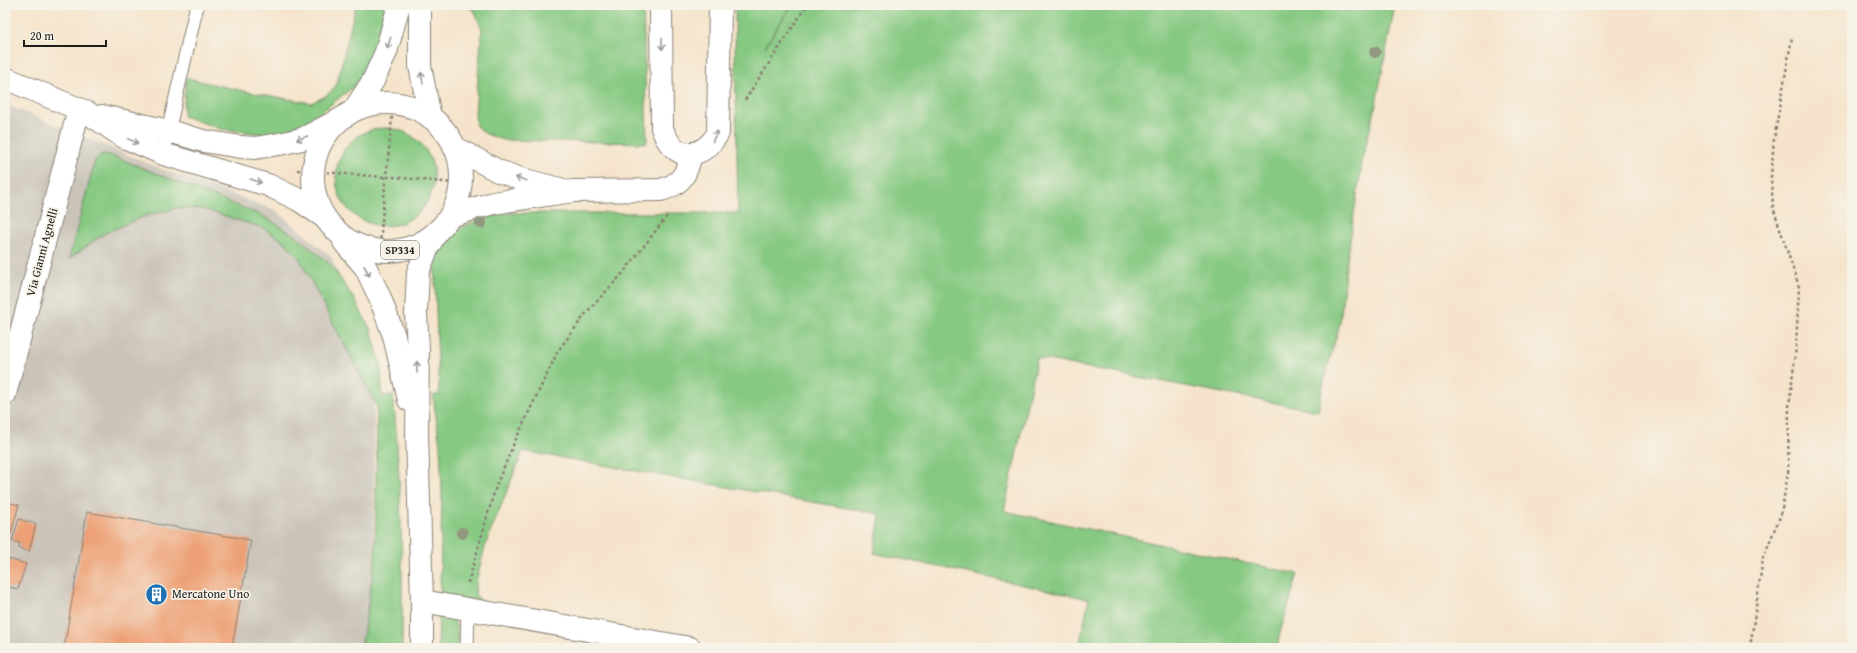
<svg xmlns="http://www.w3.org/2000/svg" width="1857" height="653" font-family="'Gentium Book Plus',serif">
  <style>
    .industrial { fill: #c9c3b8 }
    .green { fill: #86c982; stroke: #51724f }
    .building { fill: #eda075 }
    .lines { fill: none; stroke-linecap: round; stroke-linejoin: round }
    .lane-casing { stroke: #888074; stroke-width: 15 }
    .street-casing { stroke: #888074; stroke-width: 24 }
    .secondary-casing { stroke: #888074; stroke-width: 24 }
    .primary-casing { stroke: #888074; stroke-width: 24 }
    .path { stroke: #888074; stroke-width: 2.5; stroke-dasharray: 3 3; stroke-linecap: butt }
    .lane { stroke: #fff; stroke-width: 13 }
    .street { stroke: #fff; stroke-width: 22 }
    .secondary { stroke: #fff; stroke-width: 22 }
    .primary { stroke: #fff; stroke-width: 22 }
    .tree { fill: #92987f }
    .oneway { stroke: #999 }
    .labels { text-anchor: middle; stroke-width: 3.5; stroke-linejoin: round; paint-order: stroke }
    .shield { fill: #f7f3e8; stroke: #5e5c59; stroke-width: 1 }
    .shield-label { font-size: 11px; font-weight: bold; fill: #1c1c1c }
    .street-label { font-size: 12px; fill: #1c1c1c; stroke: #f7f3e8 }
    .poi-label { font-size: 12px; fill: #1c1c1c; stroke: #f7f3e8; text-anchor: start }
  </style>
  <rect width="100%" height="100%" fill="#f7f3e8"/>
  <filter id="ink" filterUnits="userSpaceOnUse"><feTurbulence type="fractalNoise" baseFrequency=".025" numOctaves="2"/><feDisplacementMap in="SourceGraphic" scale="8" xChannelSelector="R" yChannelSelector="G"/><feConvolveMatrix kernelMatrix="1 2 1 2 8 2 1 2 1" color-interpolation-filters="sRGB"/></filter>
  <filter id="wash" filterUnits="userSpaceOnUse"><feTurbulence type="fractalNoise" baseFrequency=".012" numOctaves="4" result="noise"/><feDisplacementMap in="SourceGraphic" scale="16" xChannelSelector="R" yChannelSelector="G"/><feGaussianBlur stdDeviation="0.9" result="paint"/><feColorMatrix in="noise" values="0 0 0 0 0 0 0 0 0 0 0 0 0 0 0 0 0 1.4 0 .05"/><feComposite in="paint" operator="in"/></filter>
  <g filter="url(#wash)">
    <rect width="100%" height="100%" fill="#f5e4cb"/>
    <polygon class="industrial" points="5,104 169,172 275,210 331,257 374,359 374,648 5,648"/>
    <g class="green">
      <polygon points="356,5 385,5 379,33 368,63 359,79 353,87 301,128 288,133 272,135 221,129 183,116 186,78 248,92 311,103 324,97 333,90 337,83"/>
      <polygon points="463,5 643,5 647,143 503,140 486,134 476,126 475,113 482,30 474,10"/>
      <path d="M735 5H791L765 47 792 5H1395L1374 114 1363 156 1345 273 1340 323 1325 376 1318 411 1037 358 1004 511 1298 574 1280 633 1277 648H1079L1089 599 874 553 880 514 523 451 486 543 477 578 475 594 481 601 452 598 440 590 442 490 440 446 433 395H439L434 251C462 224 471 220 509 213H738C737 143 735 74 735 5Z"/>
      <circle cx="385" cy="177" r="49"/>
      <path d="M105 154 110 155 263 216 296 236 331 265 353 297 371 330 381 365 382 396 393 395C401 479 403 563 402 648H361L375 561 377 407 299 258 285 242 263 228 203 209 177 208 145 216 105 233 69 259 95 160 100 155Z"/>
      <polygon points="439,612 453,617 456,626 459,648 438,648"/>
    </g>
    <g id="blocks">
      <g class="building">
        <polygon points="10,503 19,505 11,533 5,531 5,522"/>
        <polygon points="87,512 251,540 232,648 64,648"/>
        <polygon points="19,519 36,524 29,552 19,548 20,543 12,541"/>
        <polygon points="9,559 26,564 18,589 5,586 5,572"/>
      </g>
    </g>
  </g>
  <g filter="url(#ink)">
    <use href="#blocks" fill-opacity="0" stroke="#888074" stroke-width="1"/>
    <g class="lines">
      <defs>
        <g id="lane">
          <polyline points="163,154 197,5"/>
          <polyline points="467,648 468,609"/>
        </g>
        <g id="street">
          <polyline points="5,394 79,109"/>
          <polyline points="422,601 690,648"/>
        </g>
        <g id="secondary">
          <path d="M661 5 662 128C673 161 701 162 718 133L720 5"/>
          <polyline points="5,78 88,113 124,137 163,154 268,185 299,200 324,217"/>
          <polyline points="102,116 169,131 203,141 241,147 255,148 279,144 302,139 337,121"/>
          <polyline points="454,147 498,171 521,179 560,189"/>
          <path d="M450 216 493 203 573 191 661 190C682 184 687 174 691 153"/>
        </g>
        <g id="primary">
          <polyline points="420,5 420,66 430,117"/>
          <circle cx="387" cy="177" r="74"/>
          <polyline points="354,110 373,81 386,52 399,5"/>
          <polyline points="344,242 366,268 380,298 394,336 409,400"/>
          <polyline points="422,648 422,601 417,434 418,350 416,313 418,272 428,247 436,233"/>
        </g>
      </defs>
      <use href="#lane" class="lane-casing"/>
      <use href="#street" class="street-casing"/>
      <use href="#secondary" class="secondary-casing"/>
      <use href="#primary" class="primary-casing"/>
      <g class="path">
        <polyline points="745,100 807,5"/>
        <polyline points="297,170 385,177 394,177 463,184"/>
        <polyline points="380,245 385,186 385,177 387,169 394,97"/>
        <polyline points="468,583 496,486 515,441 558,351 587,312 623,273 668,215"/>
        <polyline points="1750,648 1763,558 1781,514 1788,473 1789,407 1796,347 1799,287 1773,207 1771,177 1774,139 1792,37"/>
      </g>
      <use href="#lane" class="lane"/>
      <use href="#street" class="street"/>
      <use href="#secondary" class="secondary"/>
      <use href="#primary" class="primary"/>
    </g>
    <g class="tree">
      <circle cx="1375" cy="52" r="6"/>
      <circle cx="481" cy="223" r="6"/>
      <circle cx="462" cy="533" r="6"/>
    </g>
    <defs><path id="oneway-shaft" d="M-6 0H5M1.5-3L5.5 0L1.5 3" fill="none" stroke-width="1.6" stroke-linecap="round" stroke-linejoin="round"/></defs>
    <g class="oneway">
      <use href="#oneway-shaft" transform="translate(389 43) rotate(106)"/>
      <use href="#oneway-shaft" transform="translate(662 44) rotate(89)"/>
      <use href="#oneway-shaft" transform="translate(422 78) rotate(-101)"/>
      <use href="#oneway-shaft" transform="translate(715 136) rotate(-65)"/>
      <use href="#oneway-shaft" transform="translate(302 138) rotate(160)"/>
      <use href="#oneway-shaft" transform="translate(133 141) rotate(25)"/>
      <use href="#oneway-shaft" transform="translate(521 179) rotate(-163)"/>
      <use href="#oneway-shaft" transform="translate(256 181) rotate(19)"/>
      <use href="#oneway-shaft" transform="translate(367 271) rotate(61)"/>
      <use href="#oneway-shaft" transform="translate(417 367) rotate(-90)"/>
    </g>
  </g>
  <defs>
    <symbol id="building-disc" viewBox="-11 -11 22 22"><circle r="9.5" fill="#1f6fb2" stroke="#f7f3e8"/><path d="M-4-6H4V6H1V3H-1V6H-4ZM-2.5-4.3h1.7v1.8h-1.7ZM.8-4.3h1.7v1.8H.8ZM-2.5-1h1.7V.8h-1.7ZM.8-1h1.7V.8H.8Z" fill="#fff"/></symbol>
  </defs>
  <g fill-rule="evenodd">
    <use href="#building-disc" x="144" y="582" width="25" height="25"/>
  </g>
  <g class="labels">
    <rect class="shield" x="381" y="241" width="38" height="18" rx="3"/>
    <g class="shield-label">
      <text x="400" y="254">SP334</text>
    </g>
    <g class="street-label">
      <text transform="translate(42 252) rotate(-75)" y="4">Via Gianni Agnelli</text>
    </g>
    <g class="poi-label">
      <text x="172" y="598">Mercatone Uno</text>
    </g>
  </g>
  <rect width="1857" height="653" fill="none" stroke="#f7f3e8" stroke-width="20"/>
  <path d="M24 40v6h82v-6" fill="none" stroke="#1c1c1c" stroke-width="2"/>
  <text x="30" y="40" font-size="12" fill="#1c1c1c" stroke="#f7f3e8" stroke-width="3" paint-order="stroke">20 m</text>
</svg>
